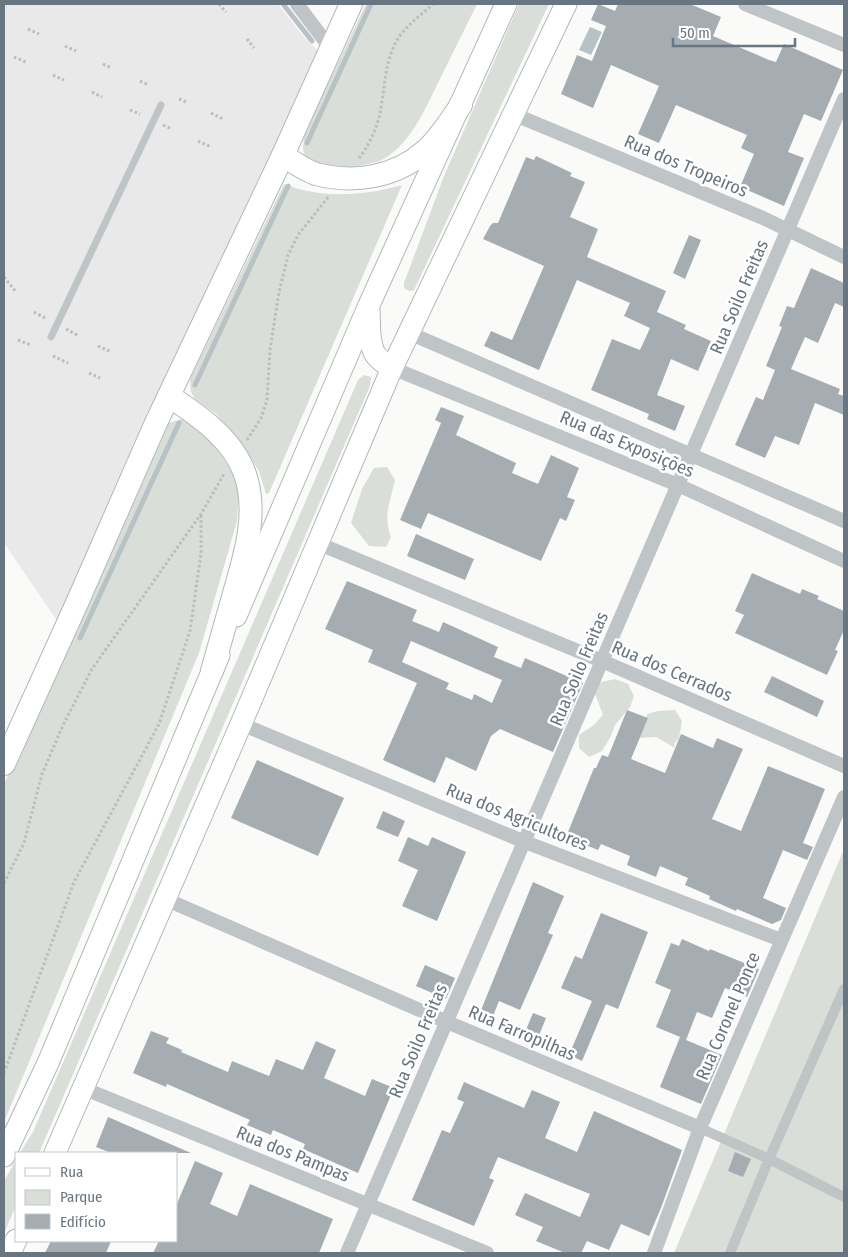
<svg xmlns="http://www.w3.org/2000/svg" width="848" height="1257" font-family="'Fira Sans Condensed',sans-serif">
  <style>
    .built { fill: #e8e9e8 }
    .green { fill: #daded8 }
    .water { fill: #b7c2c6 }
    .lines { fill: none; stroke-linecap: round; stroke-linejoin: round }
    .stream { stroke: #b7c2c6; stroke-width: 5 }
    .building { fill: #a5adb2; fill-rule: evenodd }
    .primary-casing { stroke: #b3b8bc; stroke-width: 23 }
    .trunk-casing { stroke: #b3b7bb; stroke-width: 24 }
    .path { stroke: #babdc0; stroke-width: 3; stroke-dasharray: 2.5 2.5; stroke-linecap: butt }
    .service { stroke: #bfc4c7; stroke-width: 7 }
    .pedestrian { stroke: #bfc4c7; stroke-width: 10 }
    .minor { stroke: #bfc4c7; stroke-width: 14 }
    .primary { stroke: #fff; stroke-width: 21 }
    .trunk { stroke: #fff; stroke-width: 22 }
    .labels { text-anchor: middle; stroke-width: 5; stroke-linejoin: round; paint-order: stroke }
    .street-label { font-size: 18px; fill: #677680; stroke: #fff }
  </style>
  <rect width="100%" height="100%" fill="#fafaf8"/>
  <polygon class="built" points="4,4 278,4 302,35 322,55 60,625 4,543"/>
  <g class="green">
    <path d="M366 4H477C465 29 452 54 440 79 426 107 412 142 384 159 376 163 367 164 358 166 339 169 323 166 306 159L303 150 304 134Z"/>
    <polygon points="519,4 549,4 415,288 414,290 409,291 404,288 404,283 444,176"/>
    <path d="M284 184C322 199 364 196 402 185L269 493 266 494 259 471 246 450 230 429 216 414 195 399 191 392 190 379Z"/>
    <polygon points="364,375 371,377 370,386 39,1153 20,1153 33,1132 358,380"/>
    <polygon points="182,419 193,424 217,448 236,479 239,490 237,521 199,653 4,1122 4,784 169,423"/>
    <path d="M387 467 395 480C390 503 383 515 391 537L386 547 369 546 351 523 362 489 374 468Z"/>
    <polygon points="615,679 628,684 634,696 630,707 615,725 611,736 602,751 589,757 579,748 579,735 594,725 603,715 594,691 597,683"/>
    <polygon points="675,710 682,721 679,738 674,744 675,748 656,737 638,738 646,723 647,714 658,711"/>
    <polygon points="844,849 844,1253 674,1253"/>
    <polygon points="16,1160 16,1205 4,1234 4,1181"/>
  </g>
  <polygon class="water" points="590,27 602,32 591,55 579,50"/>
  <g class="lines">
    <g class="stream">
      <polyline points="283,4 312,41"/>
      <polyline points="307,143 371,4"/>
      <polyline points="195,385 288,186"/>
      <polyline points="80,638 179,423"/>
    </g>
  </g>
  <g class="building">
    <polygon points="598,4 615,11 618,4 690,4 721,17 713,36 769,60 776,62 784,44 843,70 821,121 804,114 788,152 804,158 784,206 740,187 754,154 741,148 747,135 676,105 659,143 638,134 659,86 611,65 593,108 561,94 577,55 592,61 606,26 591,20"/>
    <polygon points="536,156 572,173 570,176 585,182 570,217 598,229 587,257 666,291 657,312 686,325 684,329 711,341 698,371 671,359 657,395 685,406 675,431 647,419 649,414 591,390 612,339 640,350 650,328 624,316 630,303 577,280 539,370 484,346 491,331 512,340 544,266 483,239 490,226 493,223 498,223 526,157 534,160"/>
    <polygon points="689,235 701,240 685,279 673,273"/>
    <polygon points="811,268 844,283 844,307 835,303 818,343 805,337 791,369 840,389 838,394 844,396 844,415 815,403 799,445 775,436 765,458 735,445 756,397 763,400 775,370 766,366 782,327 779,326 787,306 794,308"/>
    <polygon points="441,407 464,416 456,435 516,463 512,473 538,484 551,455 579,468 567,497 575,500 566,521 560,518 541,561 428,513 421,529 400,520 441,423 435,420"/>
    <polygon points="416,534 474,559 465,580 407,556"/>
    <polygon points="752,573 800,594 802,589 819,596 817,599 844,611 844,630 835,650 838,651 827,675 735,633 744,615 735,611"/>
    <path d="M347 581 417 610 412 621 439 632 443 622 498 647 494 657 521 668 525 658 583 683 553 752 500 729 491 736 476 771 446 757 435 783 383 760 417 683 368 662 373 650 325 629ZM411 641 502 680 492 703 474 694 472 700 446 689 449 683 402 662Z"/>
    <polygon points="772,676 824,701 817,717 764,692"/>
    <polygon points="627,710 648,718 631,759 665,773 681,734 713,748 717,738 743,749 712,819 741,831 768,766 825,789 803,843 813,847 807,860 783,850 763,898 786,908 781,920 772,924 737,909 736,911 709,899 710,896 685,885 688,878 660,866 656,877 627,865 630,856 601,844 598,850 566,837 594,768 596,768 602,755 608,757"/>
    <polygon points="257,760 344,798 318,856 231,818"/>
    <polygon points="383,811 405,821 398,837 376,828"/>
    <polygon points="408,837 428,846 432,837 466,852 437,921 402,906 418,870 398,861"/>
    <polygon points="533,882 564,896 548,933 553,935 520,1010 499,1001 491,1021 479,1015"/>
    <polygon points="601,913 648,932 618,1009 606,1004 582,1061 569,1055 592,1001 561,988 575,956 582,959"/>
    <polygon points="682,939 709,951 710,949 759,969 747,997 725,988 712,1018 697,1012 686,1040 722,1055 701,1104 660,1087 680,1037 685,1039 656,1027 671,990 655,983 671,943 679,946"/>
    <polygon points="425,965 455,978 446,999 416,986"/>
    <polygon points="533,1013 546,1018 536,1043 523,1037"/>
    <polygon points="151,1031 169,1038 166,1043 182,1050 181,1052 228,1072 232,1061 269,1076 276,1059 303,1070 316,1041 336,1050 324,1078 365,1096 372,1079 394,1088 358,1173 303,1149 305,1144 273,1130 271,1135 247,1125 250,1120 167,1084 166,1087 133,1073"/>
    <polygon points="464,1082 524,1108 532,1090 560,1102 545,1138 577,1152 594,1111 682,1150 661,1208 649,1236 621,1224 609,1250 587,1241 581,1253 565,1253 536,1241 543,1227 515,1215 525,1193 580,1217 590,1194 498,1157 489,1178 494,1180 474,1226 412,1200 442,1130 450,1133 464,1102 457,1099"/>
    <polygon points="108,1117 191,1153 111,1153 96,1147"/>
    <polygon points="735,1152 751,1159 743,1177 728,1171"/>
    <polygon points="195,1161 223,1173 210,1204 237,1216 250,1184 333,1219 319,1253 153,1253 159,1241 176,1241 176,1206"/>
    <polygon points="51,1241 111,1241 106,1253 45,1253"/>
  </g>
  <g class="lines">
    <defs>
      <g id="primary">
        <path d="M369 310C370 323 368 340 374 352 377 359 386 364 392 368"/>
        <polyline points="236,616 369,305 506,4"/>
        <polyline points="55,1153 241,724 392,368 566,4"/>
        <polyline points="4,1156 48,1063 219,655"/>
        <polyline points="10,1253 16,1240"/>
      </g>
      <g id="trunk">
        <path d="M283 155C293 162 304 170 316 174 354 184 396 177 425 151 440 138 450 121 461 105"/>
        <path d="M169 396C198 415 233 439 245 474 259 514 244 558 233 597 226 622 219 647 212 671"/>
        <polyline points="4,764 77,603 155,425 283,155 351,4"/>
      </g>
    </defs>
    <use href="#primary" class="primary-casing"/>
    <use href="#trunk" class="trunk-casing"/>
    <g class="path">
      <polyline points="219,4 226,12"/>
      <polyline points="28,29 39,34"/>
      <polyline points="247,39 254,48"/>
      <polyline points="65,46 76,51"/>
      <polyline points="14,57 26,62"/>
      <polyline points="103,64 112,68"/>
      <polyline points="53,75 64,80"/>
      <polyline points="140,81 149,85"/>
      <polyline points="92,92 102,97"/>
      <polyline points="179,99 186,102"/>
      <polyline points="130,110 140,114"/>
      <polyline points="211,113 223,119"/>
      <polyline points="163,125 172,129"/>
      <polyline points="198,141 211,147"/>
      <path d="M359 158C369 146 377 128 380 113 385 89 384 65 396 42 404 27 421 15 433 4"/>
      <polyline points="4,277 16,292"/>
      <polyline points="34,312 47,319"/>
      <polyline points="66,329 79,336"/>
      <polyline points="18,340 31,345"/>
      <polyline points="98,346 111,352"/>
      <polyline points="53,356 68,363"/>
      <polyline points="89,373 100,378"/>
      <polyline points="247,440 261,418 267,400 270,350 279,292 288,255 298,235 329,196"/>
      <polyline points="4,883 24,843 42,774 64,723 92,669 201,514 224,474"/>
      <polyline points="4,1073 74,882 159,724 190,631 201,554 201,514"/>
    </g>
    <polyline class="service" points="51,337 161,105"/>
    <g class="pedestrian">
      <polyline points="700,1128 769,1159 844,1197"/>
      <polyline points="730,1253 769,1159 844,989"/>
    </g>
    <g class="minor">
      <polyline points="297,4 331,49"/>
      <polyline points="745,4 844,45"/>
      <polyline points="513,114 763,218 844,257"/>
      <polyline points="409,333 844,521"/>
      <polyline points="392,368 678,485 844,561"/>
      <polyline points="317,543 602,661 844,766"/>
      <polyline points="241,724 525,842 781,940"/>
      <polyline points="165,899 447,1022 700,1128"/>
      <polyline points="85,1089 487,1253"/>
      <polyline points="347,1253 844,99"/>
      <polyline points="654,1253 700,1128 844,797"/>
    </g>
    <use href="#primary" class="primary"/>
    <use href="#trunk" class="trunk"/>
  </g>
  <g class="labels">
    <g class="street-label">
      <text transform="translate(686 166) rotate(23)" y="6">Rua dos Tropeiros</text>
      <text transform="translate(739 297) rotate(-67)" y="6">Rua Soilo Freitas</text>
      <text transform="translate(627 444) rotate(23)" y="6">Rua das Exposições</text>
      <text transform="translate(579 669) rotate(-67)" y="6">Rua Soilo Freitas</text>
      <text transform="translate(672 671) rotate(23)" y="6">Rua dos Cerrados</text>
      <text transform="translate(517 817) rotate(22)" y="6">Rua dos Agricultores</text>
      <text transform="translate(728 1016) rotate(-67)" y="6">Rua Coronel Ponce</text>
      <text transform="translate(522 1033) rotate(23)" y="6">Rua Farropilhas</text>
      <text transform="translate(418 1041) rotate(-67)" y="6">Rua Soilo Freitas</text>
      <text transform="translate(293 1154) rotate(22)" y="6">Rua dos Pampas</text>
    </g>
  </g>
  <rect width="848" height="1257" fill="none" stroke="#677680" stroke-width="10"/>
  <rect x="15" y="1152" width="162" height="90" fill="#ffffff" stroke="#c2c8cc"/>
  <rect x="25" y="1168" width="25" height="8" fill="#ffffff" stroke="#c2c8cc"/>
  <text x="60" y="1177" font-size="15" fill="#677680">Rua</text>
  <rect x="25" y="1190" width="25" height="15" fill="#daded8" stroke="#c2c8cc"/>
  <text x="60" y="1202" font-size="15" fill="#677680">Parque</text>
  <rect x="25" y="1214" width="25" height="15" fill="#a5adb2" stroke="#c2c8cc"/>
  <text x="60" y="1227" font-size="15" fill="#677680">Edifício</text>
  <path d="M673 38v8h122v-8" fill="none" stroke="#677680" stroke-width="2.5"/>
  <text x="680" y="38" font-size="15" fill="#677680" stroke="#ffffff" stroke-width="4" paint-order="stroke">50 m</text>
</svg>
